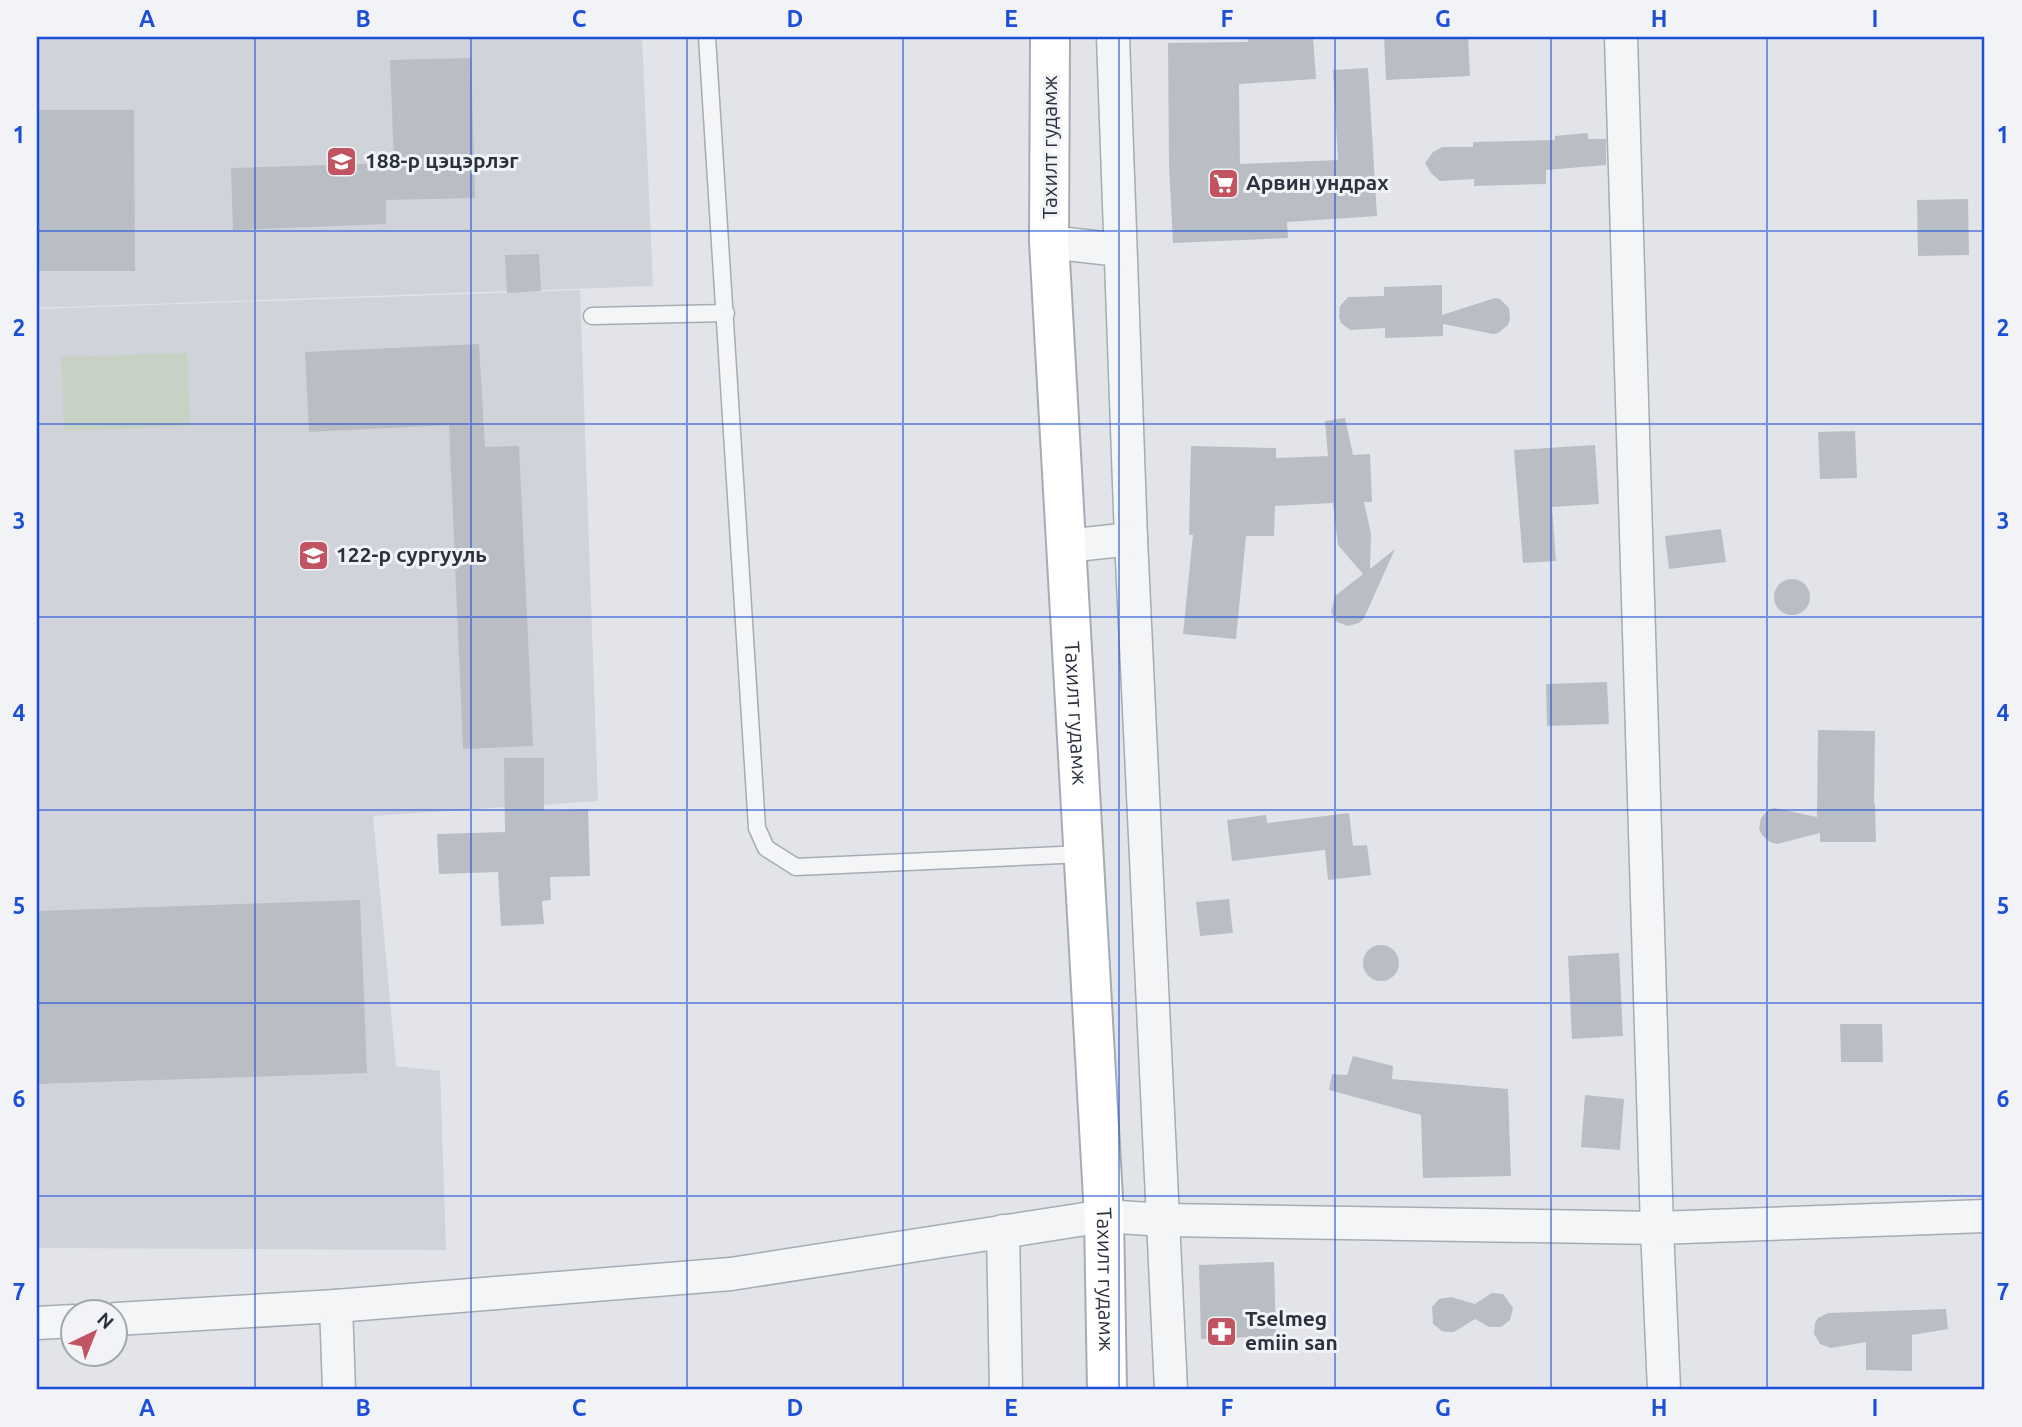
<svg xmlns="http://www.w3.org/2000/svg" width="2022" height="1427" font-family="Ubuntu,sans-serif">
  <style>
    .built { fill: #d0d3da }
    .green { fill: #c7d2c4 }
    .building { fill: #b9bec5 }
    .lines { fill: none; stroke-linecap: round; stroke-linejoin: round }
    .service-casing { stroke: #a7abb3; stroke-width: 19 }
    .minor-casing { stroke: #a7abb3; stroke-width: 35 }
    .secondary-casing { stroke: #a7abb3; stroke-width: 42 }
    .service { stroke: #f4f5f7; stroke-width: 16 }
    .minor { stroke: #f4f5f7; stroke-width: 32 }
    .secondary { stroke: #fff; stroke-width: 38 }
    .grid { fill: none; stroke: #1d4ed8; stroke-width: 2; stroke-opacity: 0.55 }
    .labels { text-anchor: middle; stroke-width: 6; stroke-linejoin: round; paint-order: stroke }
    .street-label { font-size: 21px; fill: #2b323f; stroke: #f1f3f6 }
    .poi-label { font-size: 21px; font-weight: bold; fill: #2b323f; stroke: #f1f3f6; text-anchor: start }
    .neatline { fill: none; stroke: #1d4ed8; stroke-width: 2.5 }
    .grid-label { font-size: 23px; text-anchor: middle; font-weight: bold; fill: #1d4ed8 }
  </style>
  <rect width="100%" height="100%" fill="#e2e4e9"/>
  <g class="built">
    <polygon points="37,37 642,37 653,286 37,308"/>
    <polygon points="580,290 598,801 373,816 396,1066 440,1071 446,1250 37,1248 37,309"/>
  </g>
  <polygon class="green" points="187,353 190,426 64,431 61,357"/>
  <g class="building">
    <polygon points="1247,37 1313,37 1316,79 1239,84 1240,164 1338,160 1333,70 1368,68 1377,216 1287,222 1288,238 1173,243 1169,167 1168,43 1248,42"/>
    <polygon points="1384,37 1468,37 1470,76 1386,80"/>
    <polygon points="471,58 475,198 386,200 386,224 233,230 231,168 394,163 390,60"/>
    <polygon points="37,110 134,110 135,271 37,271"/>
    <polygon points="1588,133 1588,139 1606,139 1606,165 1546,170 1546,184 1474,186 1474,179 1440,181 1431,173 1425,163 1433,152 1442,147 1473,147 1473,142 1555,140 1555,136"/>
    <polygon points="1968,199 1969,255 1918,256 1917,200"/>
    <polygon points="539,254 541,291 507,293 505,255"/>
    <polygon points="1442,285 1442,315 1495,298 1500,299 1509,308 1510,319 1508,325 1498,333 1493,334 1443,324 1443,336 1385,338 1385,328 1350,330 1341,323 1339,317 1340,306 1348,297 1384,296 1384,287"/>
    <polygon points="479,344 485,447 519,446 533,746 463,749 449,425 309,432 305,352"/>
    <polygon points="1345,418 1353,455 1370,454 1372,502 1364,502 1371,534 1370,569 1395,549 1364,618 1359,623 1348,626 1337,622 1331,612 1335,596 1363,574 1338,545 1333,503 1275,506 1274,536 1246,536 1236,639 1183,634 1193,535 1189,535 1191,446 1276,448 1276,458 1328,456 1325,421"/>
    <polygon points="1855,431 1857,478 1820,479 1818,432"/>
    <polygon points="1595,445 1599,504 1552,507 1556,561 1523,563 1514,450"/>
    <polygon points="1721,529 1726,562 1669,569 1665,536"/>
    <circle cx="1792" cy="597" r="18"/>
    <polygon points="1607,682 1609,724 1547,726 1546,684"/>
    <polygon points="1818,730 1875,731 1874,804 1875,804 1876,842 1820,842 1820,833 1777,844 1770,842 1762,835 1759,829 1761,818 1768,810 1774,808 1817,817"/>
    <polygon points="504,758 544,758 544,811 588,809 590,876 550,877 551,900 542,901 544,924 501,926 498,872 439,874 437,834 505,832"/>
    <polygon points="1349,813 1353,846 1367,845 1371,875 1328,880 1325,850 1232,861 1227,820 1266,815 1267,823"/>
    <polygon points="1229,899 1233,933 1200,936 1196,902"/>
    <polygon points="360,900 367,1073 37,1084 37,911"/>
    <circle cx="1381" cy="963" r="18"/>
    <polygon points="1619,953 1623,1036 1572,1039 1568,956"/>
    <polygon points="1840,1024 1882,1024 1883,1062 1841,1062"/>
    <polygon points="1353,1056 1393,1066 1392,1079 1508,1089 1511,1176 1423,1178 1421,1115 1329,1090 1332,1074 1347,1075"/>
    <polygon points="1585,1095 1624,1099 1620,1150 1581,1147"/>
    <polygon points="1274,1262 1276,1336 1201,1339 1199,1265"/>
    <polygon points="1492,1293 1503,1294 1513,1308 1510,1320 1501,1327 1489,1327 1475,1319 1454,1332 1448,1332 1442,1331 1433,1324 1432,1307 1439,1299 1451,1297 1475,1304"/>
    <polygon points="1946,1309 1948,1329 1912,1335 1912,1371 1866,1370 1866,1342 1831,1348 1820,1344 1814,1334 1815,1323 1818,1318 1828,1313"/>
  </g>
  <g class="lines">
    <defs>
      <g id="service">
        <polyline points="707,37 757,828 766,848 796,867 1084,854"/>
        <polyline points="592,316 726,313"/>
      </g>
      <g id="minor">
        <polyline points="1113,37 1131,539 1171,1390"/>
        <polyline points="1621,37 1657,1228 1664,1390"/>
        <polyline points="1049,242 1120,250"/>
        <polyline points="1066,546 1131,539"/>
        <polyline points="1003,1231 1006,1390"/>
        <polyline points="116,1319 336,1306"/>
        <polyline points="37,1323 74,1321"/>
        <polyline points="339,1390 336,1306 731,1274 1104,1216 1164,1220 1657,1228 1985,1216"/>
      </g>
      <g id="secondary">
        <path id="s1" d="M1050 37 1049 242 1104 1216 1107 1390"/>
      </g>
    </defs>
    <use href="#service" class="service-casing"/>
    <use href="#minor" class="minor-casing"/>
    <use href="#secondary" class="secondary-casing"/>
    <use href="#service" class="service"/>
    <use href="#minor" class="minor"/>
    <use href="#secondary" class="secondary"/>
  </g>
  <path class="grid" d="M255 37V1390M471 37V1390M687 37V1390M903 37V1390M1119 37V1390M1335 37V1390M1551 37V1390M1767 37V1390M37 231H1985M37 424H1985M37 617H1985M37 810H1985M37 1003H1985M37 1196H1985"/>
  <defs>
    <symbol id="school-square" viewBox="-11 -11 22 22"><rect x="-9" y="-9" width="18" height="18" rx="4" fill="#c25361" stroke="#f1f3f6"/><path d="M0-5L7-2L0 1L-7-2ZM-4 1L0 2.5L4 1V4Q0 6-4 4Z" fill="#fff"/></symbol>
    <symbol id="supermarket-square" viewBox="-11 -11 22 22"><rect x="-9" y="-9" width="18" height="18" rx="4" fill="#c25361" stroke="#f1f3f6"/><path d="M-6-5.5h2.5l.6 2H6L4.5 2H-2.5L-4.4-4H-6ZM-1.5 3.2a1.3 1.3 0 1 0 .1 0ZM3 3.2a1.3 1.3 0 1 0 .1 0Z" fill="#fff"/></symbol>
    <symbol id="pharmacy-square" viewBox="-11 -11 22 22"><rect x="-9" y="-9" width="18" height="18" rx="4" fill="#c25361" stroke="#f1f3f6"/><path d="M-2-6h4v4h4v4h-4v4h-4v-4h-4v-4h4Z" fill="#fff"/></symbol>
  </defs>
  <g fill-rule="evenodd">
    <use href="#school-square" x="324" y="144" width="35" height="35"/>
    <use href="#supermarket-square" x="1206" y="166" width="35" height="35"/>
    <use href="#school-square" x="296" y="538" width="35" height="35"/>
    <use href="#pharmacy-square" x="1204" y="1314" width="35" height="35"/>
  </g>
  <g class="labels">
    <g class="street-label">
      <text transform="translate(1050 147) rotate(-90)" y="7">Тахилт гудамж</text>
      <text dy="7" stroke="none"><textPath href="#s1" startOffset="677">Тахилт гудамж</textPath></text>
      <text dy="7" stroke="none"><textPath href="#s1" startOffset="1244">Тахилт гудамж</textPath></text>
    </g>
    <g class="poi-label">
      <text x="365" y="168">188-р цэцэрлэг</text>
      <text x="1246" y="190">Арвин ундрах</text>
      <text x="336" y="562">122-р сургууль</text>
      <text x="1245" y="1326">Tselmeg<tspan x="1245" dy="24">emiin san</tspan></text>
    </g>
  </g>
  <rect width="2022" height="1427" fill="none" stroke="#f1f3f6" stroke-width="77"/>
  <g transform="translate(94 1333) rotate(43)"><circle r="33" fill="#f1f3f6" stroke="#a2a6ad" stroke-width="2"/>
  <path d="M0-5L12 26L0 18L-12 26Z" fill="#c25361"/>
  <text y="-10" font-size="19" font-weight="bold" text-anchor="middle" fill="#2b323f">N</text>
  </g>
  <rect x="38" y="38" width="1945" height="1350" class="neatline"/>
  <g class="grid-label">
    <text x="147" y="27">A</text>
    <text x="363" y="27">B</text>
    <text x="579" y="27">C</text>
    <text x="795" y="27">D</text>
    <text x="1011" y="27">E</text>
    <text x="1227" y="27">F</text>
    <text x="1443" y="27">G</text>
    <text x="1659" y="27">H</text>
    <text x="1875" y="27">I</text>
    <text x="19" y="143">1</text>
    <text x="2003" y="143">1</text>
    <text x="19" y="336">2</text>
    <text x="2003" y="336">2</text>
    <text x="19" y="529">3</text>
    <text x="2003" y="529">3</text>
    <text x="19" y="721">4</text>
    <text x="2003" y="721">4</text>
    <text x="19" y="914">5</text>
    <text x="2003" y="914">5</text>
    <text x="19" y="1107">6</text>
    <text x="2003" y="1107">6</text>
    <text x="19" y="1300">7</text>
    <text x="2003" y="1300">7</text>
    <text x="147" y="1416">A</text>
    <text x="363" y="1416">B</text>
    <text x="579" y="1416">C</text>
    <text x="795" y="1416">D</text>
    <text x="1011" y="1416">E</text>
    <text x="1227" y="1416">F</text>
    <text x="1443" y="1416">G</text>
    <text x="1659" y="1416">H</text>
    <text x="1875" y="1416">I</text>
  </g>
</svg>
